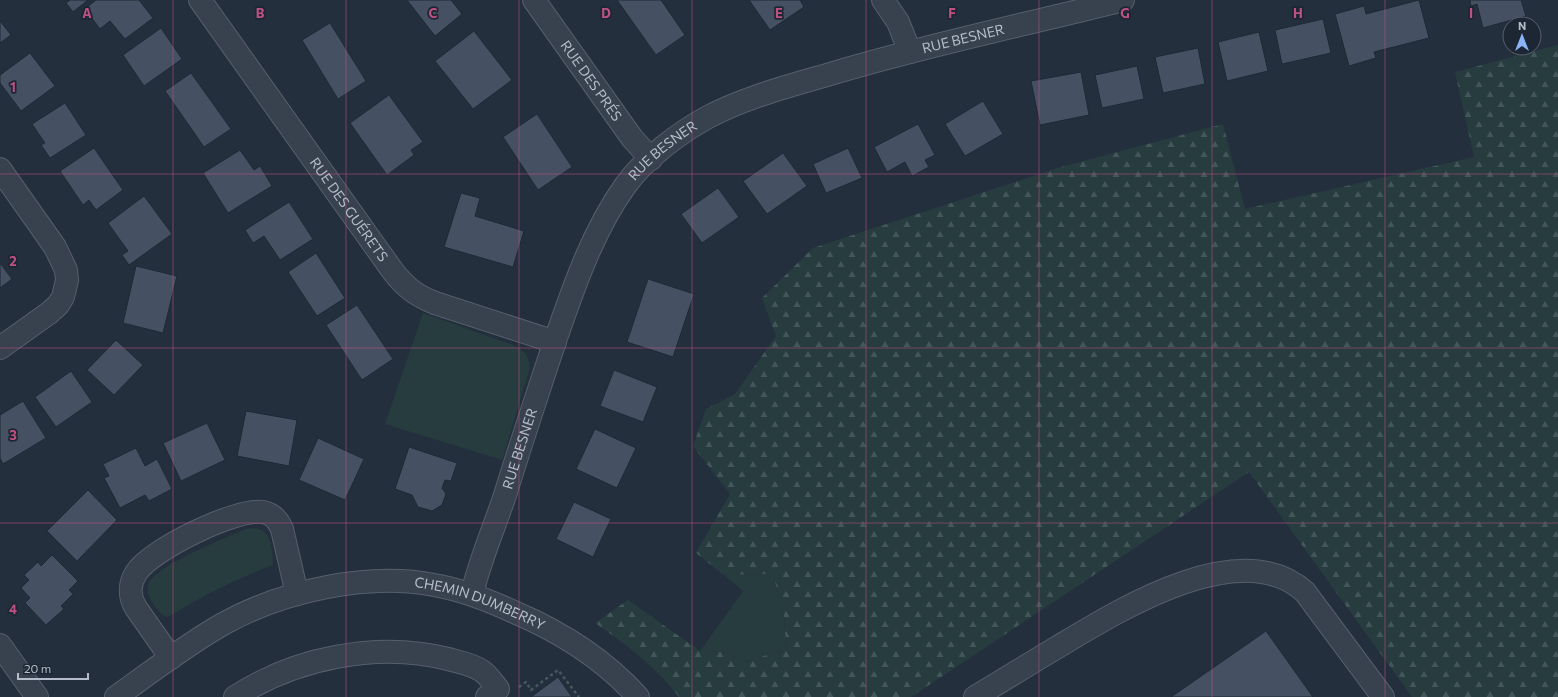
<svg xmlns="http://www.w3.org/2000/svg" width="1558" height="697" font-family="Commissioner,sans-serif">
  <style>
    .green { fill: #263c3f }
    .forest { fill: url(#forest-firs) }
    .building { fill: #455162; stroke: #1f2835 }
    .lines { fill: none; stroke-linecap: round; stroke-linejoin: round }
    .minor-casing { stroke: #565f6c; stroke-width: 24 }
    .path { stroke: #44595c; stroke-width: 2.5; stroke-dasharray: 3 3; stroke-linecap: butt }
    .minor { stroke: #38414e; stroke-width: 22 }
    .grid { fill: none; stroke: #bd5182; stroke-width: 1; stroke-opacity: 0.55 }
    .labels { text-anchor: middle; stroke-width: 3.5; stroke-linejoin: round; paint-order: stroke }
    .street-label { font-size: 14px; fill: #b4bcc9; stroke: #1d2633 }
    .grid-label { font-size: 13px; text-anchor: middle; font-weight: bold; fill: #bd5182; stroke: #1d2633; stroke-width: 3.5; stroke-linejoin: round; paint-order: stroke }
  </style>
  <defs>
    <pattern id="forest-firs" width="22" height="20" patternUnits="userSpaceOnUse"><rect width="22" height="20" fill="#263c3f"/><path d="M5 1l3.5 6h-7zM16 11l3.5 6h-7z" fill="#435659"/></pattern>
  </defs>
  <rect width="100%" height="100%" fill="#242f3e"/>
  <g class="green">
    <path d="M423 313 510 344C523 350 528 352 530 368L502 460 385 424Z"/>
    <path d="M254 528C273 530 272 551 273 565 236 579 202 596 168 617 160 615 156 608 151 600 148 595 146 589 149 583 159 564 225 538 246 529Z"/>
    <polygon points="773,574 784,615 786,649 745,662 724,652 700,651 743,591 724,575"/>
  </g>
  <path class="forest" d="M1558 45V697H1412L1249 472 911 697H679C656 667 626 644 595 623L628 600 700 651 724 652 745 662 786 649 784 615 773 574 724 575 696 553 730 494 693 446 706 409 735 394 776 336 762 298 813 248 1061 167 1223 124 1245 209 1474 157 1455 72Z"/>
  <g class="building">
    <polygon points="70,0 88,0 73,12 66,3"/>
    <polygon points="96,0 139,0 153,18 125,39 110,21 100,29 85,9"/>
    <polygon points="407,0 451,0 462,14 435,36"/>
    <polygon points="617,0 661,0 685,35 656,55"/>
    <polygon points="749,0 800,0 804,7 770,30"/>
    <polygon points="1419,0 1429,38 1374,52 1376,58 1349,66 1335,14 1364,6 1366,14"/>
    <polygon points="1470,0 1521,0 1526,16 1483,28 1477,4 1471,6"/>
    <polygon points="1323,19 1331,53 1282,64 1275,30"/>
    <polygon points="0,21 11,35 0,43"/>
    <polygon points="330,23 366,81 338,99 302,40"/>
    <polygon points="161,28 182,59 144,86 123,55"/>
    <polygon points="474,31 512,80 473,109 435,61"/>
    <polygon points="1259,32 1268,71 1227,81 1218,42"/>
    <polygon points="1198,48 1205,84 1163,93 1155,57"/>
    <polygon points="30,53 55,86 21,111 0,83 0,75"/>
    <polygon points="1137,66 1144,99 1102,108 1095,75"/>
    <polygon points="1081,72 1089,115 1040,125 1031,81"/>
    <polygon points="191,73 231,129 204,147 165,91"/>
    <polygon points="389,95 423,142 411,150 414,155 387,175 350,123"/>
    <polygon points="983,101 1003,134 965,156 945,124"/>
    <polygon points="65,103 86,135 50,158 41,145 45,143 32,124"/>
    <polygon points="537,114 572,167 538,190 503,137"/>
    <polygon points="918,124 935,155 925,160 929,167 912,176 905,162 887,172 874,147"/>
    <polygon points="94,148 123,190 96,210 89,200 83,205 60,171"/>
    <polygon points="848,148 862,178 826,193 813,164"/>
    <polygon points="240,150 254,170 260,166 272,186 228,213 203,173"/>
    <polygon points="783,153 807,186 767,214 743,181"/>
    <polygon points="718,188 739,217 702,243 681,214"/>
    <polygon points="461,193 480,198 475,216 524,231 513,267 444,247"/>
    <polygon points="144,196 172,234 129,265 122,255 128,251 108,223"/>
    <polygon points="289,202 313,239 280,260 264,236 253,243 245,230"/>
    <polygon points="316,253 345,298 317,316 288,272"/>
    <polygon points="0,263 12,279 0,288"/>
    <polygon points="136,266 177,276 163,333 123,323"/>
    <polygon points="648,279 694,294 673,357 627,342"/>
    <polygon points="357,305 393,359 362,380 326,325"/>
    <polygon points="116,340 143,365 114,395 87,370"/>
    <polygon points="614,370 657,387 643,422 600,406"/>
    <polygon points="71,371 92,402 56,427 35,397"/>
    <polygon points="23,401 46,438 3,464 0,458 0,415"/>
    <polygon points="246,411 297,420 289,466 237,456"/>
    <polygon points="207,423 225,460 181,481 163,443"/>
    <polygon points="595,429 636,448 617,488 576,469"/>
    <polygon points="318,438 364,459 345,500 299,480"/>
    <polygon points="409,447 457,463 451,481 445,480 442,488 446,494 442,505 432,511 418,507 412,495 395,489"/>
    <polygon points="136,448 145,466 157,459 172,489 149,501 145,495 120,508 104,478 109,476 103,464"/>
    <polygon points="88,490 117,520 77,561 47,531"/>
    <polygon points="574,502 611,519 593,557 556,539"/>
    <polygon points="52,555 78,581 69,590 73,594 61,606 64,609 46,625 25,603 30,598 21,588 29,580 24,575 38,562 41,566"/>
    <polygon points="1266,631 1313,697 1171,697"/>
    <polygon points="558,677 572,697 531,697"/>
  </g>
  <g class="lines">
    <defs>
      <g id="minor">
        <path id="s1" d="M200 0 392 270C405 287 415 295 435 303L555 342"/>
        <path id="s2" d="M534 0 632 138 651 159"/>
        <polyline points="883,0 898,22 910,52"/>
        <polyline points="0,169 55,247 66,270 67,280 63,297 58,305 49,313 0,348"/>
        <path id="s3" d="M472 594C480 559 495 526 506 492 522 440 539 389 556 338 574 286 593 231 625 186 644 159 679 133 708 117 748 96 793 85 837 72 931 44 1028 24 1123 0"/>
        <polyline points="0,645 37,697"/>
        <path d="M171 658 136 608C129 597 129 584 136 573 150 550 236 508 263 512 273 514 278 520 282 529L297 594"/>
        <path id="s4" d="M116 697C151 672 186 645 223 624 282 591 368 572 434 585 463 590 488 600 514 612 561 632 604 659 638 697"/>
        <path d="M235 697C295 658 377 641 448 659 459 662 472 664 482 671 489 676 493 683 498 689L487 697"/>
        <path d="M975 697C1002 681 1029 664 1056 648 1116 612 1240 533 1305 592L1383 697"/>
      </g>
    </defs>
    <use href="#minor" class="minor-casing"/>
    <polyline class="path" points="519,687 526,682 531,690 558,670 579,697"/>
    <use href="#minor" class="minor"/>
  </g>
  <path class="grid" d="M173 0V697M346 0V697M519 0V697M692 0V697M866 0V697M1039 0V697M1212 0V697M1385 0V697M0 174H1558M0 348H1558M0 523H1558"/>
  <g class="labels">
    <g class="street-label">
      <text dy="5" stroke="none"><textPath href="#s3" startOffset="813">RUE BESNER</textPath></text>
      <text dy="5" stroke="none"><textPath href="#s2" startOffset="99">RUE DES PRÉS</textPath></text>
      <text dy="5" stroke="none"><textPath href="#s3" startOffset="489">RUE BESNER</textPath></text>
      <text dy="5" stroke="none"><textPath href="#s1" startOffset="257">RUE DES GUÉRETS</textPath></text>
      <text dy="5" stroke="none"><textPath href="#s3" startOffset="153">RUE BESNER</textPath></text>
      <text dy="5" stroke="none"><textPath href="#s4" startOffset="397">CHEMIN DUMBERRY</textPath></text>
    </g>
  </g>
  <g class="grid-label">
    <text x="87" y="18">A</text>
    <text x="260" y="18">B</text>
    <text x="433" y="18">C</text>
    <text x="606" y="18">D</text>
    <text x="779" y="18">E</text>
    <text x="952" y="18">F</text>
    <text x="1125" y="18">G</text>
    <text x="1298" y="18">H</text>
    <text x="1471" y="18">I</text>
    <text x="13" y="92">1</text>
    <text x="13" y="266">2</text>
    <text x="13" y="440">3</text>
    <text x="13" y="614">4</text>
  </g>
  <g transform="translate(1522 36)"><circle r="19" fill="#1d2633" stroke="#59626f"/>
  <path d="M0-3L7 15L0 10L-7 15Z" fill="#8ab4f8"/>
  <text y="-6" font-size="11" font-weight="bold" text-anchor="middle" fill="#b4bcc9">N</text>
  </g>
  <path d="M18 673v6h70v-6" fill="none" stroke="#b4bcc9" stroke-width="2"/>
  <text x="24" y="673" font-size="12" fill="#b4bcc9" stroke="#1d2633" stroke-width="3" paint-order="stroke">20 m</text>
</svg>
